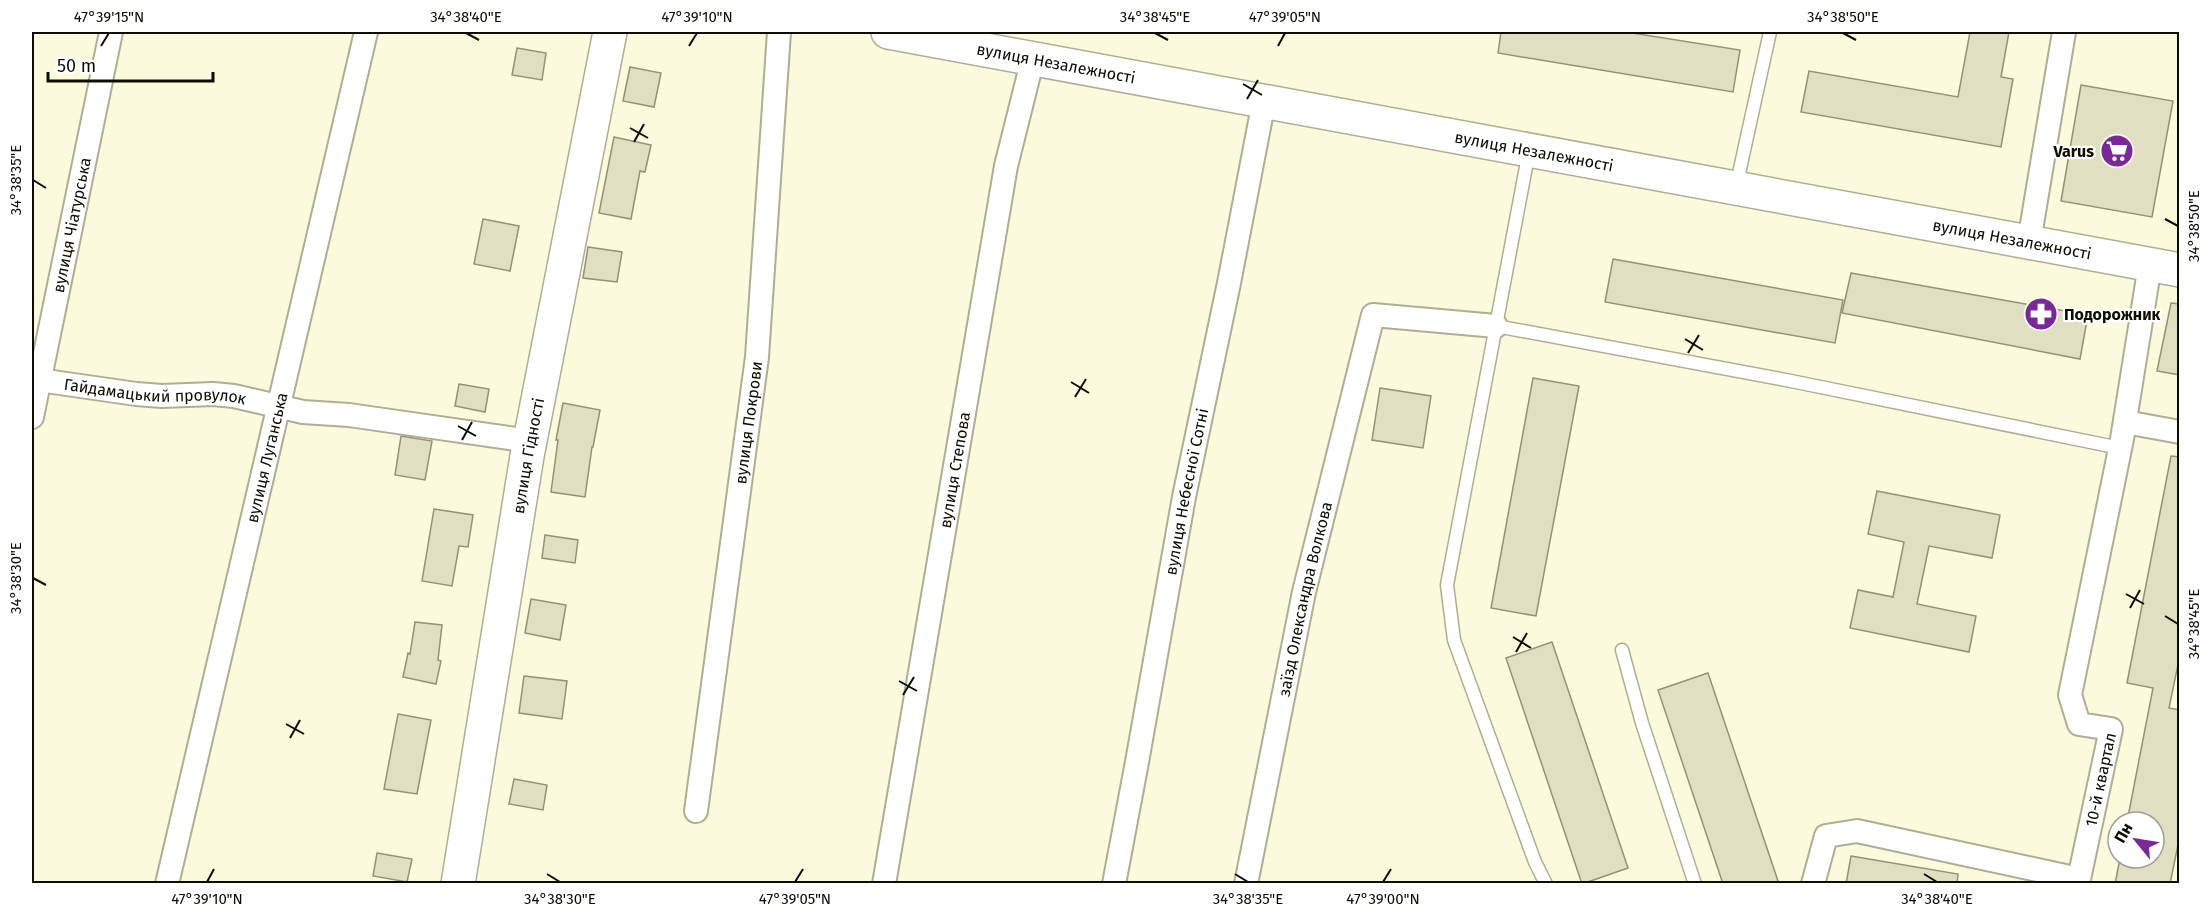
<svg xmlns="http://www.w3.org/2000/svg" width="2211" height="915" font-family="'Fira Sans',sans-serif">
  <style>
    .building { fill: #e0dfc2; stroke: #939177; stroke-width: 1.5 }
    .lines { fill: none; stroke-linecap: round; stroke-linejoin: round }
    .lane-casing { stroke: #afae93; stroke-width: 15 }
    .street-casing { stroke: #afae93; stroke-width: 26 }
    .secondary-casing { stroke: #afae93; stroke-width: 36 }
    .lane { stroke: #fff; stroke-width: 12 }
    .street { stroke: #fff; stroke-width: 22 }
    .secondary { stroke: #fff; stroke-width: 33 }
    .ticks { fill: none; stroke: #0d0d04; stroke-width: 2 }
    .labels { text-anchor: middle; stroke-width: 4.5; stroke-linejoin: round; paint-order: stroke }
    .street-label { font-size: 16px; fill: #0d0d04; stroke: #fff }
    .poi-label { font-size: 16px; font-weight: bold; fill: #0d0d04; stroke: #fff; text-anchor: end }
    .neatline { fill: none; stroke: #0d0d04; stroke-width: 2 }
    .ticks-label { font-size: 15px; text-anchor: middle; fill: #0d0d04 }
  </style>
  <rect width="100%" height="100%" fill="#fbfadd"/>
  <g class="building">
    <polygon points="1501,32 1626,32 1740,50 1733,92 1498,53"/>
    <polygon points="1970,32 2009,32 2001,77 2013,79 2001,147 1801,112 1809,71 1958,97"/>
    <polygon points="517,48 546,53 542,80 512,75"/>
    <polygon points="630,67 661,73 654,107 623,101"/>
    <polygon points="2081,85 2173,101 2152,217 2061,201"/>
    <polygon points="614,137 651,145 645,172 640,171 631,219 599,213"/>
    <polygon points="483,219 519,226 510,271 474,264"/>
    <polygon points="588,247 622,252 617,282 583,278"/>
    <polygon points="1613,259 1843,300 1835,343 1605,302"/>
    <polygon points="1851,273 2088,315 2080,359 1842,313"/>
    <polygon points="2171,303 2180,304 2180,375 2157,371"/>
    <polygon points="1533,378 1579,386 1536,616 1491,608"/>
    <polygon points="459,384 489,389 485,412 455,406"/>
    <polygon points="1380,388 1431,396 1423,448 1372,440"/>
    <polygon points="563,403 600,410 593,447 592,447 585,497 551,492 558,440 556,440"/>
    <polygon points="401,436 432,441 425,480 395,475"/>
    <polygon points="2171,456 2180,457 2180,655 2169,708 2180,710 2180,835 2170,884 2115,884 2120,858 2154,858 2154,822 2127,822 2153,688 2127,683"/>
    <polygon points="1877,491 2000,515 1992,558 1929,546 1917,604 1976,616 1969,652 1850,628 1858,590 1893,597 1904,542 1868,534"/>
    <polygon points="434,509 473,515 468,547 459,546 452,586 422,581"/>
    <polygon points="545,535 578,540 575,563 542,558"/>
    <polygon points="531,599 566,605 560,640 525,633"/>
    <polygon points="415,622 442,625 438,660 441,661 436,684 403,677 408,653 410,654"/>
    <polygon points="1552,642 1628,868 1582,884 1506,658"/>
    <polygon points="1708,673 1779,884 1723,884 1658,690"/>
    <polygon points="524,676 567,681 562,719 519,713"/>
    <polygon points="398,714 431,720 417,794 384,789"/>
    <polygon points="514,779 547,785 543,810 509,804"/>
    <polygon points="377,853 412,859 407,882 373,876"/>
    <polygon points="1851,856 1958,874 1957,884 1846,884"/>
  </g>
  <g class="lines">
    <defs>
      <g id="lane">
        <polyline points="1529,151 1447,585 1454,640 1535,862 1546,884"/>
        <polyline points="1736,187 1770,32"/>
        <polyline points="1496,326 1791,381 2120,448"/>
        <polyline points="1622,650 1642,723 1695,884"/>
      </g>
      <g id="street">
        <polyline points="2029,242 2064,32"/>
        <path id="s1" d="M32 379 136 394 162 396 213 394 234 396 303 412 349 415 530 441"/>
        <path id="s2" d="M32 417 111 32"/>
        <polyline points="2125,422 2180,432"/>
        <path id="s3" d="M696 811 757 357 779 32"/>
        <path id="s4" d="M167 884 366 32"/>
        <path id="s5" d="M884 884 1006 166 1033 58"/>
        <path id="s6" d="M1114 884 1137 762 1184 497 1229 283 1264 101"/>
        <path id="s7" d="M1246 884 1304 592 1373 315 1496 326"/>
        <path id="s8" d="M1813 884 1826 836 1857 831 2079 879 2111 729 2079 724 2070 695 2122 439 2150 265"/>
      </g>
      <g id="secondary">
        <path id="s9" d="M888 32 2180 270"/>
        <path id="s10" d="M458 884 527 456 610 32"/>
      </g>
    </defs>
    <use href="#lane" class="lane-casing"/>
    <use href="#street" class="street-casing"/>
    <use href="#secondary" class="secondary-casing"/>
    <use href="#lane" class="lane"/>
    <use href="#street" class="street"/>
    <use href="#secondary" class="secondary"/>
  </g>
  <path class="ticks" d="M466 33 479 40M1155 33 1168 40M1843 33 1856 40M101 46 109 33M689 46 697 33M1278 46 1285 33M1243 84 1262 95M1247 99 1258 80M630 128 648 138M634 142 644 124M33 180 46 188M2165 219 2178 226M1685 339 1703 350M1688 353 1699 335M1071 382 1089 393M1075 397 1086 379M458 426 476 436M462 440 472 422M33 578 46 585M2126 594 2144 604M2130 608 2140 590M2165 616 2178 624M1513 637 1531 648M1516 652 1527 633M899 681 917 691M903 695 914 677M286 724 304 734M290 738 300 720M547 874 560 882M1235 874 1248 882M1924 874 1937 882M207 882 214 869M795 882 803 869M1383 882 1391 869"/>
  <defs>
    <symbol id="supermarket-disc" viewBox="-11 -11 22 22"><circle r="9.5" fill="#7a2898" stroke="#fff"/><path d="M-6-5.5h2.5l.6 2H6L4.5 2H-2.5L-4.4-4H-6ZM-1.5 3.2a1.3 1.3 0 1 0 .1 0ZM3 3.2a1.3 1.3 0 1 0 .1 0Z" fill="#fff"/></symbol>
    <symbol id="pharmacy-disc" viewBox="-11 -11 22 22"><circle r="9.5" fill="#7a2898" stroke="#fff"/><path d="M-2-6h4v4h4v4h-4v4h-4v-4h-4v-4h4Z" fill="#fff"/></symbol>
  </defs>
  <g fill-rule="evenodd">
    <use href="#supermarket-disc" x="2098" y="132" width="38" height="38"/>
    <use href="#pharmacy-disc" x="2022" y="295" width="38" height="38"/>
  </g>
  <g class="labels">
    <g class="street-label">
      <text dy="6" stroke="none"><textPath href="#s9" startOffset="171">вулиця Незалежності</textPath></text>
      <text dy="6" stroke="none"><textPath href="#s9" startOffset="657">вулиця Незалежності</textPath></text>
      <text dy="6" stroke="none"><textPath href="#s2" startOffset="196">вулиця Чіатурська</textPath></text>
      <text dy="6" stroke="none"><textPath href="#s9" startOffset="1143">вулиця Незалежності</textPath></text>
      <text dy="6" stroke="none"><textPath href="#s1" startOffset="124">Гайдамацький провулок</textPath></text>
      <text dy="6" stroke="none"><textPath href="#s3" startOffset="392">вулиця Покрови</textPath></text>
      <text dy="6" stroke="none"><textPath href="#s10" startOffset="434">вулиця Гідності</textPath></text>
      <text dy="6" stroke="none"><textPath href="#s4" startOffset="438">вулиця Луганська</textPath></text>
      <text dy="6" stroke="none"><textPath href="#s5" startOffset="420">вулиця Степова</textPath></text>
      <text dy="6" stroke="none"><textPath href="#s6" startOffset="399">вулиця Небесної Сотні</textPath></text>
      <text dy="6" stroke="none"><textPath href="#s7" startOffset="291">заїзд Олександра Волкова</textPath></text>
      <text dy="6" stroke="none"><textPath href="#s8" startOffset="410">10-й квартал</textPath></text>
    </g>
    <g class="poi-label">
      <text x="2094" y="157">Varus</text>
      <text x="2064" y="320" text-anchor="start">Подорожник</text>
    </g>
  </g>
  <rect width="2211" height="915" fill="none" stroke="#ffffff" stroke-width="66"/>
  <g transform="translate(2136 840) rotate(300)"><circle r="28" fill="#ffffff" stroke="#9e9e9b" stroke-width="1.5"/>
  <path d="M0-4.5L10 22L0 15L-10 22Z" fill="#7a2898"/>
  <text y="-9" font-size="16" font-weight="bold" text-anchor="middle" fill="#0d0d04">Пн</text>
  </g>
  <path d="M48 72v9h165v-9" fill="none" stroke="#0d0d04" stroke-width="3"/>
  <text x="57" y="72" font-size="18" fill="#0d0d04" stroke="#ffffff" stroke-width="4.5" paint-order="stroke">50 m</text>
  <rect x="33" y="33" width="2145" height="849" class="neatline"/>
  <g class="ticks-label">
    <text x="109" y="22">47°39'15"N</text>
    <text x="466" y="22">34°38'40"E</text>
    <text x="697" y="22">47°39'10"N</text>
    <text x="1155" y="22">34°38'45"E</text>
    <text x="1285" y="22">47°39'05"N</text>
    <text x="1843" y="22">34°38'50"E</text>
    <text transform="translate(16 180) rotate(-90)" y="5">34°38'35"E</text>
    <text transform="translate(2194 226) rotate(-90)" y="5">34°38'50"E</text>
    <text transform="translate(16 578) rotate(-90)" y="5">34°38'30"E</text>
    <text transform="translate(2194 624) rotate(-90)" y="5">34°38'45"E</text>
    <text x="207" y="904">47°39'10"N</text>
    <text x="560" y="904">34°38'30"E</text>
    <text x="795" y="904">47°39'05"N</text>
    <text x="1248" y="904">34°38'35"E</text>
    <text x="1383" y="904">47°39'00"N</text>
    <text x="1937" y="904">34°38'40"E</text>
  </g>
</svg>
